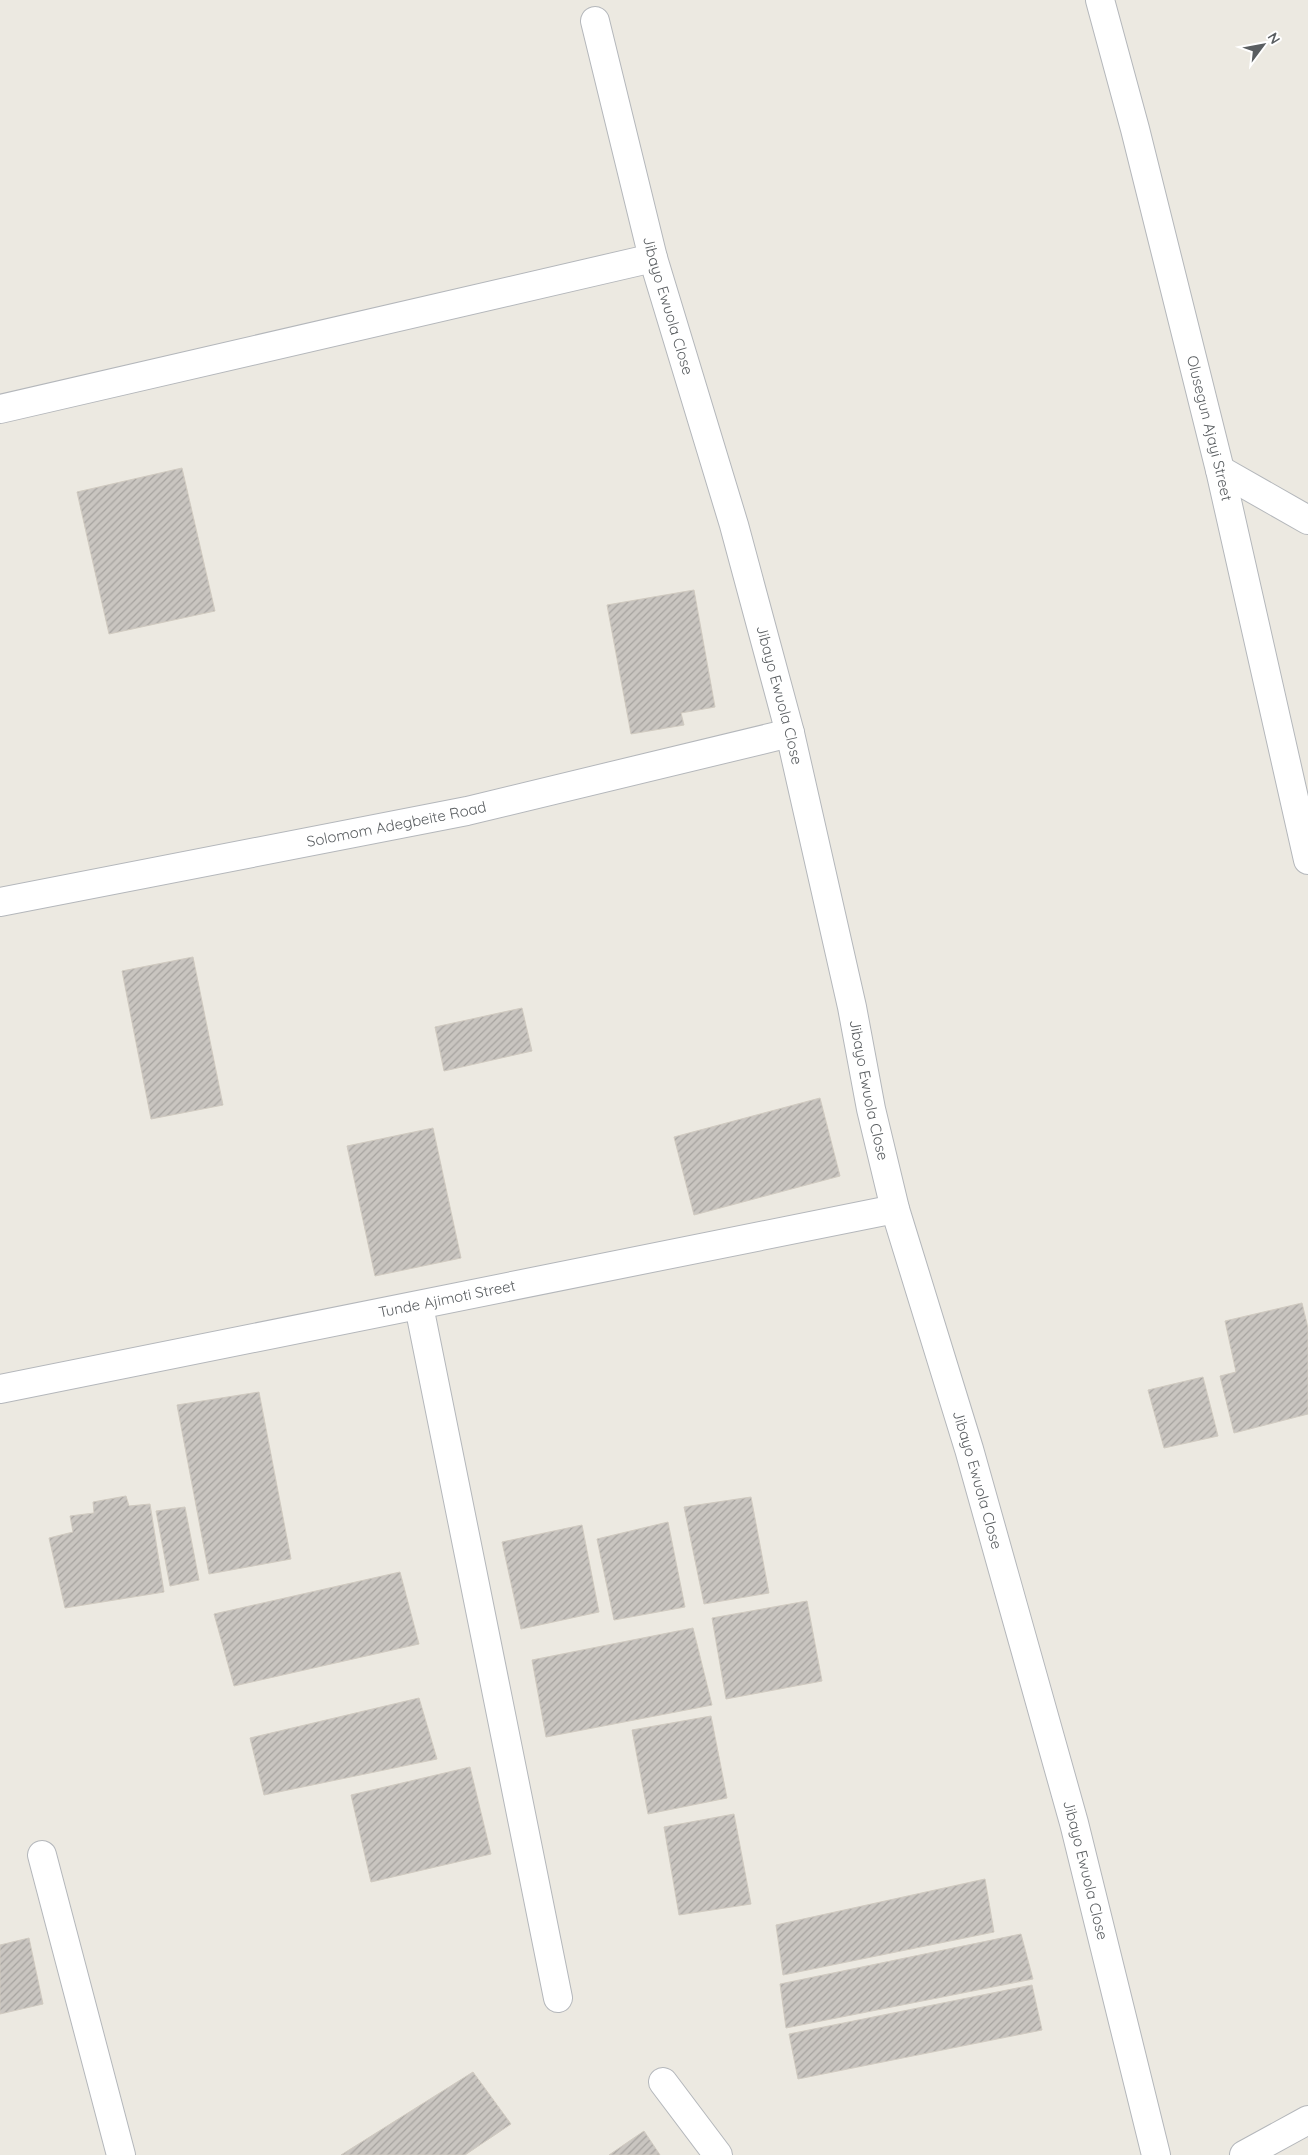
<svg xmlns="http://www.w3.org/2000/svg" width="1308" height="2155" font-family="Quicksand,sans-serif">
  <style>
    .building { fill: url(#building-hatch); stroke: #d0cac0 }
    .lines { fill: none; stroke-linecap: round; stroke-linejoin: round }
    .street-casing { stroke: #b4b7bb; stroke-width: 30 }
    .street { stroke: #fff; stroke-width: 28 }
    .labels { text-anchor: middle; stroke-width: 4.5; stroke-linejoin: round; paint-order: stroke }
    .street-label { font-size: 15px; fill: #5a5e61; stroke: #fff }
  </style>
  <defs>
    <pattern id="building-hatch" width="6" height="6" patternUnits="userSpaceOnUse" patternTransform="scale(1.25)"><rect width="6" height="6" fill="#c9c5c0"/><path d="M-1 1l2-2M0 6l6-6M5 7l2-2" fill="none" stroke="#a6a39f"/></pattern>
  </defs>
  <rect width="100%" height="100%" fill="#ece9e1"/>
  <g class="building">
    <polygon points="182,468 215,611 109,634 77,492"/>
    <polygon points="694,590 715,707 681,713 684,725 631,734 607,605"/>
    <polygon points="193,957 223,1105 151,1119 122,971"/>
    <polygon points="522,1008 532,1051 444,1071 435,1027"/>
    <polygon points="820,1098 840,1176 694,1215 674,1137"/>
    <polygon points="433,1128 461,1258 375,1276 347,1146"/>
    <polygon points="1302,1303 1308,1328 1308,1414 1234,1433 1220,1376 1236,1372 1225,1321"/>
    <polygon points="1203,1377 1218,1436 1164,1448 1148,1390"/>
    <polygon points="259,1392 291,1559 209,1574 177,1405"/>
    <polygon points="126,1496 129,1506 150,1504 164,1592 65,1608 49,1538 73,1532 70,1516 94,1513 93,1502"/>
    <polygon points="751,1497 769,1593 704,1604 684,1507"/>
    <polygon points="185,1507 199,1580 170,1586 156,1511"/>
    <polygon points="668,1522 685,1607 614,1620 597,1539"/>
    <polygon points="582,1525 599,1612 521,1629 502,1542"/>
    <polygon points="400,1572 419,1644 234,1686 214,1614"/>
    <polygon points="807,1601 822,1681 726,1699 712,1618"/>
    <polygon points="693,1628 712,1705 546,1737 532,1660"/>
    <polygon points="419,1698 437,1759 264,1795 250,1738"/>
    <polygon points="711,1716 727,1798 648,1814 632,1730"/>
    <polygon points="470,1767 491,1854 371,1882 351,1795"/>
    <polygon points="734,1814 751,1904 679,1915 664,1827"/>
    <polygon points="985,1879 994,1932 783,1975 776,1925"/>
    <polygon points="1021,1934 1033,1979 786,2028 780,1984"/>
    <polygon points="29,1938 43,2004 0,2014 0,1945"/>
    <polygon points="1032,1985 1042,2030 798,2079 789,2034"/>
    <polygon points="473,2072 511,2124 465,2155 341,2155"/>
    <polygon points="644,2131 660,2155 609,2155"/>
  </g>
  <g class="lines">
    <defs>
      <g id="street">
        <path id="s1" d="M1100 0 1135 129 1220 470 1308 860"/>
        <path id="s2" d="M595 21 653 258 734 525 790 733 852 1007 871 1109 895 1209 969 1449 1074 1823 1156 2155"/>
        <polyline points="0,409 653,258"/>
        <polyline points="1220,470 1308,520"/>
        <path id="s3" d="M0 902 467 811 790 733"/>
        <polyline points="419,1306 558,1998"/>
        <path id="s4" d="M0 1389 895 1209"/>
        <polyline points="42,1855 121,2155"/>
        <polyline points="663,2082 718,2155"/>
        <polyline points="1244,2155 1308,2120"/>
      </g>
    </defs>
    <use href="#street" class="street-casing"/>
    <use href="#street" class="street"/>
  </g>
  <g class="labels">
    <g class="street-label">
      <text dy="5" stroke="none"><textPath href="#s2" startOffset="294">Jibayo Ewuola Close</textPath></text>
      <text dy="5" stroke="none"><textPath href="#s1" startOffset="442">Olusegun Ajayi Street</textPath></text>
      <text dy="5" stroke="none"><textPath href="#s2" startOffset="699">Jibayo Ewuola Close</textPath></text>
      <text dy="5" stroke="none"><textPath href="#s3" startOffset="404">Solomom Adegbeite Road</textPath></text>
      <text dy="5" stroke="none"><textPath href="#s2" startOffset="1104">Jibayo Ewuola Close</textPath></text>
      <text dy="5" stroke="none"><textPath href="#s4" startOffset="456">Tunde Ajimoti Street</textPath></text>
      <text dy="5" stroke="none"><textPath href="#s2" startOffset="1509">Jibayo Ewuola Close</textPath></text>
      <text dy="5" stroke="none"><textPath href="#s2" startOffset="1914">Jibayo Ewuola Close</textPath></text>
    </g>
  </g>
  <g transform="translate(1263 45) rotate(58)" stroke="#ffffff" stroke-width="4" paint-order="stroke">
  <path d="M0-4L9 19L0 12L-9 19Z" fill="#5a5e61"/>
  <text y="-8" font-size="14" font-weight="bold" text-anchor="middle" fill="#5a5e61">N</text>
  </g>
</svg>
